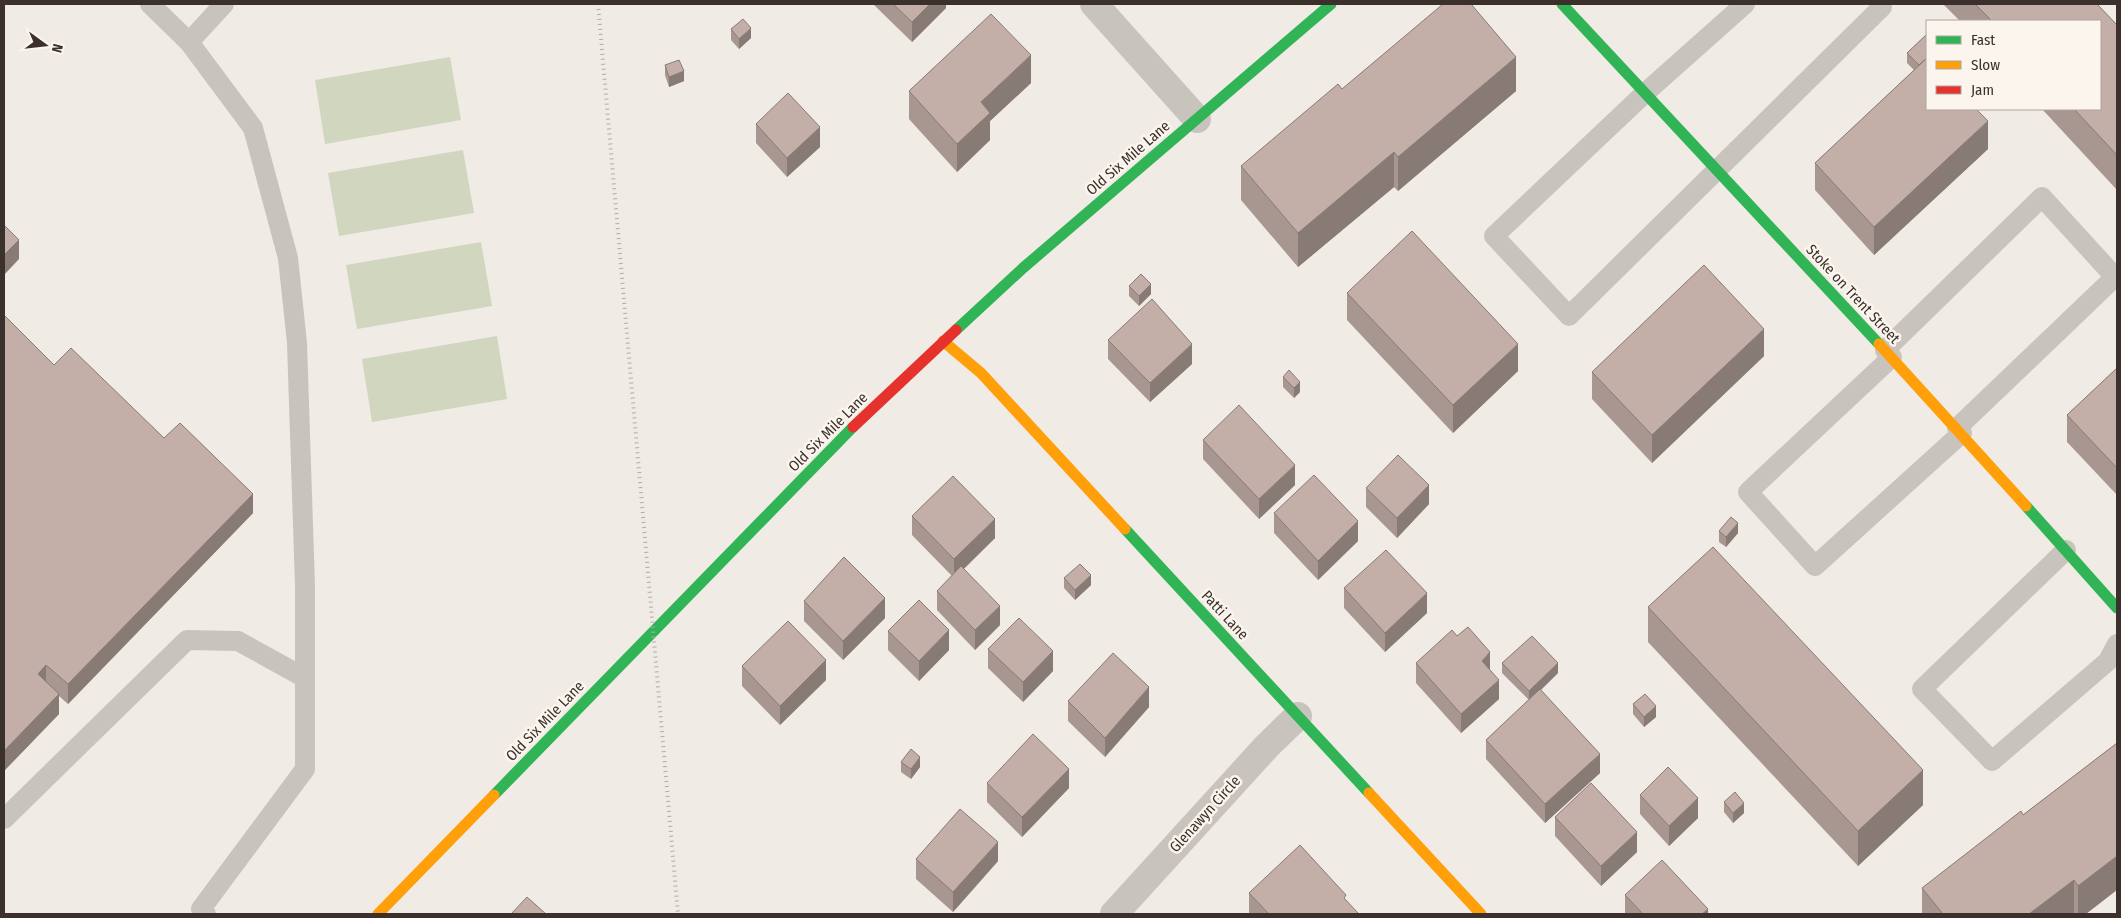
<svg xmlns="http://www.w3.org/2000/svg" width="2121" height="918" font-family="'Fira Sans Condensed',sans-serif">
  <style>
    .green { fill: #d1d6bf }
    .lines { fill: none; stroke-linecap: round; stroke-linejoin: round }
    .lane { stroke: #c9c3be; stroke-width: 20 }
    .street { stroke: #c9c3be; stroke-width: 28 }
    .fast { stroke: #30b455; stroke-width: 11 }
    .slow { stroke: #ff9f0a; stroke-width: 11 }
    .jam { stroke: #e5322d; stroke-width: 11 }
    .rail { stroke: #b1aca8; stroke-width: 4; stroke-dasharray: 1 4; stroke-linecap: butt }
    .wall { fill: #a89690 }
    .shaded-wall { fill: #887a75 }
    .building { fill: #c3afa7; stroke: #887a75 }
    .labels { text-anchor: middle; stroke-width: 5; stroke-linejoin: round; paint-order: stroke }
    .street-label { font-size: 15px; fill: #3b302b; stroke: #fbf5ee }
  </style>
  <rect width="100%" height="100%" fill="#f0ebe5"/>
  <g class="green">
    <polygon points="450,57 461,120 325,144 315,80"/>
    <polygon points="463,150 474,213 339,236 328,173"/>
    <polygon points="481,242 492,306 357,329 346,265"/>
    <polygon points="497,336 507,399 372,422 362,359"/>
  </g>
  <g class="lines">
    <g class="lane">
      <polyline points="150,4 189,42 253,128 288,258 297,343 305,586 305,769 201,909 206,914"/>
      <polyline points="1745,4 1645,93 1494,236 1569,316 1882,7 1879,4"/>
      <polyline points="189,42 224,4"/>
      <polyline points="1885,350 2042,197 2115,277 1957,428"/>
      <polyline points="1892,357 1748,492 1815,566 1962,433"/>
      <polyline points="2066,550 1922,689 1992,761 2108,661 2117,644"/>
      <polyline points="4,819 187,640 238,641 305,678"/>
    </g>
    <g class="street">
      <polyline points="1094,4 1197,119"/>
      <polyline points="1114,914 1267,746 1298,716"/>
    </g>
    <g class="fast">
      <polyline points="1562,4 1879,344"/>
      <polyline points="956,330 1023,268 1331,4"/>
      <polyline points="2026,506 2117,608"/>
      <polyline points="1125,529 1369,793"/>
      <polyline points="494,795 853,427"/>
    </g>
    <g class="slow">
      <polyline points="943,341 981,373 1125,529"/>
      <polyline points="1879,344 2026,506"/>
      <polyline points="1369,793 1481,914"/>
      <polyline points="378,914 494,795"/>
    </g>
    <polyline class="jam" points="853,427 956,330"/>
    <polyline class="rail" points="598,4 678,914"/>
  </g>
  <g class="wall">
    <polygon points="873,4 946,4 946,8 912,42"/>
    <polygon points="1943,4 2097,4 2117,25 2117,190 2042,109 2100,109 2100,21 1960,21"/>
    <polygon points="731,29 751,38 739,49 731,40"/>
    <polygon points="1927,34 1927,109 1988,149 1874,255 1815,190 1815,163 1914,70 1907,63 1907,53"/>
    <polygon points="665,65 684,81 669,87 665,75"/>
    <polygon points="1031,83 990,121 990,140 957,172 909,119 909,91"/>
    <polygon points="1342,89 1516,91 1398,191 1394,187 1298,267 1241,200 1241,166"/>
    <polygon points="756,124 820,147 787,177 756,143"/>
    <polygon points="1129,286 1151,294 1139,306 1129,296"/>
    <polygon points="1347,293 1518,371 1453,433 1347,320"/>
    <polygon points="4,315 54,365 164,438 253,513 68,704 59,696 59,714 4,771"/>
    <polygon points="1108,340 1192,364 1150,402 1108,359"/>
    <polygon points="1764,356 1652,463 1592,399 1592,372"/>
    <polygon points="2117,368 2117,495 2067,442 2067,415"/>
    <polygon points="1283,377 1300,392 1294,398 1283,387"/>
    <polygon points="1203,440 1295,485 1259,519 1203,459"/>
    <polygon points="1366,488 1429,504 1397,538 1366,507"/>
    <polygon points="1274,513 1358,541 1318,580 1274,533"/>
    <polygon points="912,516 995,538 964,569 1000,625 975,650 937,610 937,591 952,576 912,535"/>
    <polygon points="1719,531 1738,533 1726,547 1719,542"/>
    <polygon points="1064,578 1091,585 1075,600 1064,588"/>
    <polygon points="1344,588 1427,613 1385,652 1344,608"/>
    <polygon points="804,601 885,618 843,660 804,621"/>
    <polygon points="1648,607 1923,805 1858,866 1648,642"/>
    <polygon points="888,631 949,650 919,681 888,650"/>
    <polygon points="988,649 1053,671 1023,702 988,668"/>
    <polygon points="1416,663 1490,670 1499,699 1461,733 1416,683"/>
    <polygon points="1502,663 1558,673 1541,690 1600,773 1545,823 1486,759 1486,740 1529,700 1502,673"/>
    <polygon points="742,666 826,680 780,725 742,686"/>
    <polygon points="1068,701 1149,707 1105,757 1068,721"/>
    <polygon points="1633,704 1656,717 1644,727 1633,714"/>
    <polygon points="2117,743 2086,914 1922,914 1922,888 2023,815"/>
    <polygon points="901,762 920,767 911,779 901,772"/>
    <polygon points="987,783 1069,788 1022,837 987,802"/>
    <polygon points="1640,795 1698,818 1669,846 1640,814"/>
    <polygon points="1724,802 1744,813 1733,823 1724,812"/>
    <polygon points="1555,817 1637,852 1601,886 1555,836"/>
    <polygon points="916,859 998,861 953,912 916,879"/>
    <polygon points="1249,893 1346,901 1358,914 1251,914 1249,913"/>
    <polygon points="1625,895 1708,914 1625,914"/>
  </g>
  <g class="shaded-wall">
    <polygon points="930,4 946,4 946,8 912,42 912,22"/>
    <polygon points="751,28 751,38 739,49 739,39"/>
    <polygon points="1031,55 1031,83 990,121 990,140 957,172 957,144 981,102"/>
    <polygon points="1516,57 1516,91 1398,191 1398,157"/>
    <polygon points="684,71 684,81 669,87 669,77"/>
    <polygon points="1988,121 1988,149 1874,255 1874,227"/>
    <polygon points="820,127 820,147 787,177 787,158"/>
    <polygon points="1394,152 1394,187 1298,267 1298,233"/>
    <polygon points="19,240 19,259 4,275 4,255"/>
    <polygon points="1151,284 1151,294 1139,306 1139,296"/>
    <polygon points="1764,329 1764,356 1652,463 1652,435"/>
    <polygon points="1192,344 1192,364 1150,402 1150,383"/>
    <polygon points="1518,344 1518,371 1453,433 1453,405"/>
    <polygon points="1300,382 1300,392 1294,398 1294,388"/>
    <polygon points="1295,465 1295,485 1259,519 1259,499"/>
    <polygon points="1429,485 1429,504 1397,538 1397,518"/>
    <polygon points="253,494 253,513 68,704 68,684"/>
    <polygon points="995,519 995,538 954,578 954,559"/>
    <polygon points="1358,521 1358,541 1318,580 1318,561"/>
    <polygon points="1738,523 1738,533 1726,547 1726,537"/>
    <polygon points="1091,575 1091,585 1075,600 1075,590"/>
    <polygon points="1427,593 1427,613 1385,652 1385,633"/>
    <polygon points="885,598 885,618 843,660 843,641"/>
    <polygon points="1000,606 1000,625 975,650 975,630"/>
    <polygon points="949,630 949,650 919,681 919,661"/>
    <polygon points="1053,651 1053,671 1023,702 1023,682"/>
    <polygon points="1490,652 1490,672 1482,661"/>
    <polygon points="826,660 826,680 780,725 780,706"/>
    <polygon points="1558,663 1558,673 1529,701 1529,691"/>
    <polygon points="46,665 46,684 38,674"/>
    <polygon points="1499,680 1499,699 1461,733 1461,714"/>
    <polygon points="1149,687 1149,707 1105,757 1105,738"/>
    <polygon points="59,694 59,714 4,771 4,751"/>
    <polygon points="1656,706 1656,717 1644,727 1644,717"/>
    <polygon points="1600,754 1600,773 1545,823 1545,804"/>
    <polygon points="920,757 920,767 911,779 911,769"/>
    <polygon points="1069,769 1069,788 1022,837 1022,817"/>
    <polygon points="1923,770 1923,805 1858,866 1858,831"/>
    <polygon points="1698,798 1698,818 1669,846 1669,826"/>
    <polygon points="1744,803 1744,813 1733,823 1733,813"/>
    <polygon points="1637,832 1637,852 1601,886 1601,866"/>
    <polygon points="998,842 998,861 953,912 953,892"/>
    <polygon points="2117,856 2117,890 2086,914 2078,914 2078,886"/>
    <polygon points="2074,880 2074,914 2029,914"/>
    <polygon points="1708,909 1708,914 1702,914"/>
  </g>
  <g class="building">
    <polygon points="893,4 930,4 912,22"/>
    <polygon points="1443,4 1471,4 1516,57 1398,157 1394,152 1298,233 1241,166 1338,84 1342,89"/>
    <polygon points="1975,4 2097,4 2117,25 2117,155 2074,109 2100,109 2100,21 1992,21"/>
    <polygon points="991,14 1031,55 981,102 990,113 957,144 909,91"/>
    <polygon points="743,19 751,28 739,39 731,29"/>
    <polygon points="1927,34 1927,58 1919,65 1907,53"/>
    <polygon points="1927,58 1927,109 1976,109 1988,121 1874,227 1815,163"/>
    <polygon points="679,60 684,71 669,77 665,65"/>
    <polygon points="788,93 820,127 787,158 756,124"/>
    <polygon points="4,225 19,240 4,255"/>
    <polygon points="1412,231 1518,344 1453,405 1347,293"/>
    <polygon points="1704,265 1764,329 1652,435 1592,372"/>
    <polygon points="1141,274 1151,284 1139,296 1129,286"/>
    <polygon points="1152,299 1192,344 1150,383 1108,340"/>
    <polygon points="4,315 54,365 71,348 164,438 180,423 253,494 68,684 46,665 38,674 59,694 4,751"/>
    <polygon points="2117,368 2117,468 2067,415"/>
    <polygon points="1289,370 1300,382 1294,388 1283,377"/>
    <polygon points="1239,405 1295,465 1259,499 1203,440"/>
    <polygon points="1398,455 1429,485 1397,518 1366,488"/>
    <polygon points="1314,475 1358,521 1318,561 1274,513"/>
    <polygon points="953,476 995,519 954,559 912,516"/>
    <polygon points="1731,517 1738,523 1726,537 1719,531"/>
    <polygon points="1713,547 1923,770 1858,831 1648,607"/>
    <polygon points="1386,550 1427,593 1385,633 1344,588"/>
    <polygon points="844,557 885,598 843,641 804,601"/>
    <polygon points="1080,564 1091,575 1075,590 1064,578"/>
    <polygon points="961,566 1000,606 975,630 937,591"/>
    <polygon points="919,600 949,630 919,661 888,631"/>
    <polygon points="1019,618 1053,651 1023,682 988,649"/>
    <polygon points="788,621 826,660 780,706 742,666"/>
    <polygon points="1468,627 1490,652 1482,661 1499,680 1461,714 1416,663 1452,630 1457,636"/>
    <polygon points="1532,636 1558,663 1529,691 1502,663"/>
    <polygon points="1113,653 1149,687 1105,738 1068,701"/>
    <polygon points="1540,689 1600,754 1545,804 1486,740"/>
    <polygon points="1645,694 1656,706 1644,717 1633,704"/>
    <polygon points="1033,734 1069,769 1022,817 987,783"/>
    <polygon points="2117,743 2117,856 2078,886 2074,880 2029,914 1943,914 1922,888 2021,811 2023,815"/>
    <polygon points="911,749 920,757 911,769 901,762"/>
    <polygon points="1668,767 1698,798 1669,826 1640,795"/>
    <polygon points="1591,783 1637,832 1601,866 1555,817"/>
    <polygon points="1735,792 1744,803 1733,813 1724,802"/>
    <polygon points="960,809 998,842 953,892 916,859"/>
    <polygon points="1300,845 1346,895 1344,898 1358,913 1357,914 1269,914 1249,893"/>
    <polygon points="1662,860 1708,909 1702,914 1643,914 1625,895"/>
    <polygon points="527,897 546,914 511,914"/>
  </g>
  <g class="labels">
    <g class="street-label">
      <text transform="translate(1128 158) rotate(-41)" y="5">Old Six Mile Lane</text>
      <text transform="translate(1853 294) rotate(47)" y="5">Stoke on Trent Street</text>
      <text transform="translate(828 432) rotate(-45)" y="5">Old Six Mile Lane</text>
      <text transform="translate(1225 615) rotate(47)" y="5">Patti Lane</text>
      <text transform="translate(545 721) rotate(-46)" y="5">Old Six Mile Lane</text>
      <text transform="translate(1205 814) rotate(-48)" y="5">Glenawyn Circle</text>
    </g>
  </g>
  <rect width="2121" height="918" fill="none" stroke="#3b302b" stroke-width="10"/>
  <rect x="1926" y="20" width="175" height="90" fill="#fbf5ee" stroke="#aea6a0"/>
  <rect x="1936" y="36" width="25" height="8" fill="#30b455" stroke="#aea6a0"/>
  <text x="1971" y="45" font-size="15" fill="#3b302b">Fast</text>
  <rect x="1936" y="61" width="25" height="8" fill="#ff9f0a" stroke="#aea6a0"/>
  <text x="1971" y="70" font-size="15" fill="#3b302b">Slow</text>
  <rect x="1936" y="86" width="25" height="8" fill="#e5322d" stroke="#aea6a0"/>
  <text x="1971" y="95" font-size="15" fill="#3b302b">Jam</text>
  <g transform="translate(45 45) rotate(105)" stroke="#fbf5ee" stroke-width="4" paint-order="stroke">
  <path d="M0-4L9 19L0 12L-9 19Z" fill="#3b302b"/>
  <text y="-8" font-size="14" font-weight="bold" text-anchor="middle" fill="#3b302b">N</text>
  </g>
</svg>
